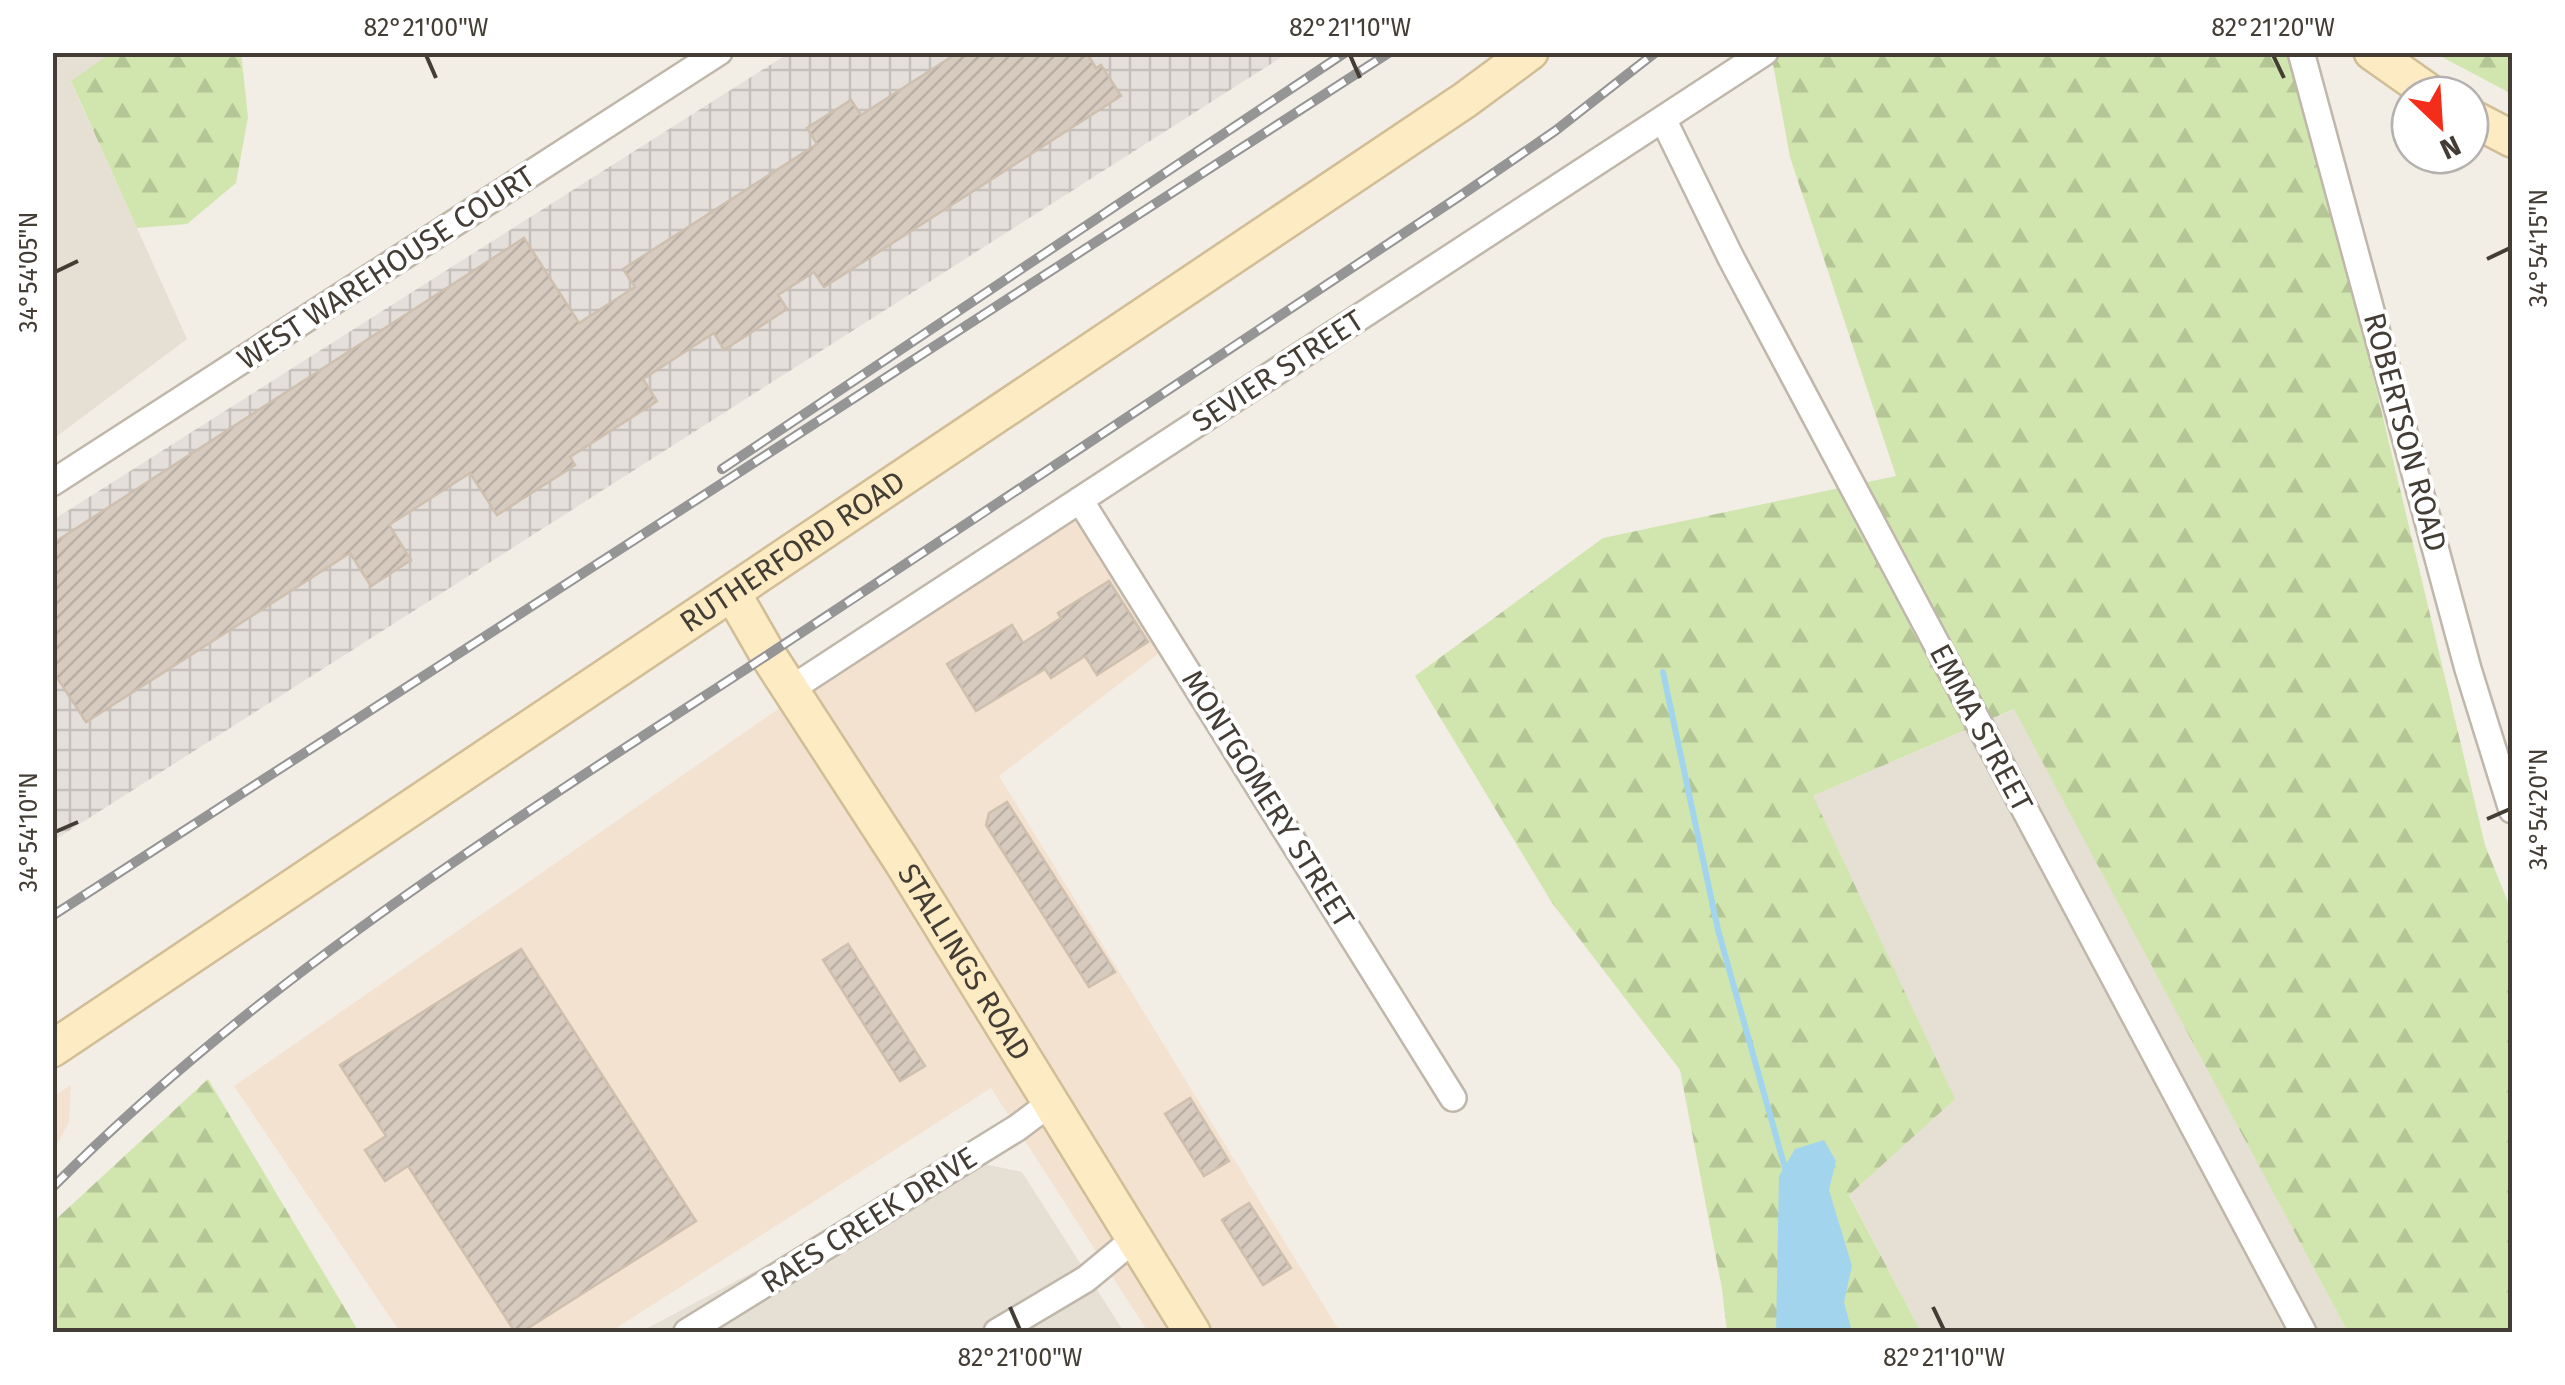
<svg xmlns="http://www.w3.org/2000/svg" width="2565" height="1385" font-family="'Fira Sans',sans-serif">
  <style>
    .residential { fill: #e6dfd3 }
    .commercial { fill: #f4e2d0 }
    .industrial { fill: url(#industrial-grid) }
    .forest { fill: url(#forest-firs) }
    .water { fill: #a2d4ee }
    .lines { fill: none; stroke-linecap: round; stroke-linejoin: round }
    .stream { stroke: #a2d4ee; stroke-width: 6 }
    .building { fill: url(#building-hatch); stroke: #cebfae; stroke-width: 2.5 }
    .street-casing { stroke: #c0b7ab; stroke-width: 30 }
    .secondary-casing { stroke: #d1bd96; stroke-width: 40 }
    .street { stroke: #fff; stroke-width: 25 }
    .secondary { stroke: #fdebc4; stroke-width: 35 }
    .rail-casing { stroke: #959595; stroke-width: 10 }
    .rail { stroke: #fff; stroke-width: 6; stroke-dasharray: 19; stroke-linecap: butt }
    .ticks { fill: none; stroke: #443d35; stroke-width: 4 }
    .labels { text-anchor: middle; stroke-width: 8; stroke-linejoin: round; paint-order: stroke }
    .street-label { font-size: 30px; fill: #443d35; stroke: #fff }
    .neatline { fill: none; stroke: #443d35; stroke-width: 4 }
    .ticks-label { font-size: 25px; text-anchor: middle; fill: #443d35 }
  </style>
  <defs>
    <pattern id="industrial-grid" width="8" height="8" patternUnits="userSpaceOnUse" patternTransform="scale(2.5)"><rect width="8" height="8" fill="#e4dfda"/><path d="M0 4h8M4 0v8" fill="none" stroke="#c5c0bc"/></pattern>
    <pattern id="forest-firs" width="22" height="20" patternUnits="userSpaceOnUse" patternTransform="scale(2.5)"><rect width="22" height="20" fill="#d1e6ae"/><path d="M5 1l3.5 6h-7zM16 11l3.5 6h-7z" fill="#b5c696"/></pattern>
    <pattern id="building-hatch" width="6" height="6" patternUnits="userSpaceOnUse" patternTransform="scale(2.5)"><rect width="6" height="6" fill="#d6cbbe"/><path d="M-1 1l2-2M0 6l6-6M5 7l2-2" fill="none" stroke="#b9afa4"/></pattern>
  </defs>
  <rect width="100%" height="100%" fill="#f2ede5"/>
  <g class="residential">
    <polygon points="53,53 111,53 71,82 187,339 53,439"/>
    <polygon points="2015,709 2348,1332 1921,1332 1849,1194 1813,796"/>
    <polygon points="965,1160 1022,1172 1124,1332 640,1332"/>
  </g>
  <g class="commercial">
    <polygon points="1080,500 1171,644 999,776 1340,1332 1148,1332 991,1088 610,1332 400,1332 234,1086"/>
    <polygon points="71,1085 69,1122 53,1152 53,1097"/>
  </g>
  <polygon class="industrial" points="789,53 1288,53 53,841 53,520"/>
  <g class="forest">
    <polygon points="111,53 241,53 248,117 236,183 187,224 137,228 71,81"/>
    <polygon points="1771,53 2296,53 2485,845 2512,912 2512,1332 2348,1332 2014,709 1813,796 1955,1099 1849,1195 1921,1332 1727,1332 1722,1289 1680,1070 1552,903 1415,676 1603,538 1896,476 1790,157"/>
    <polygon points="2434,53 2512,53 2512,94 2438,55"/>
    <polygon points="208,1079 359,1332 53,1332 53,1222"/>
  </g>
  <polygon class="water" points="1824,1140 1836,1161 1829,1190 1852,1266 1844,1302 1852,1332 1776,1332 1779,1176 1795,1149"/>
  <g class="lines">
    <polyline class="stream" points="1663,672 1718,930 1787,1175"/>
  </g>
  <g class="building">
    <polygon points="959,52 1086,52 1096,68 1101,65 1121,96 824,287 814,272 778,295 787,309 724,350 714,333 643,379 657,401 570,457 575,465 497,515 470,473 389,525 411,560 371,586 350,553 86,722 52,670 52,544 524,238 579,323 635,287 623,269 817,144 807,128 851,100 861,115"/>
    <polygon points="1109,581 1148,642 1097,675 1085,656 1051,678 1045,669 976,711 947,664 1012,625 1023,643 1061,618 1058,613"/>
    <polygon points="1007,802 1115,972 1089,987 986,825 989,813"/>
    <polygon points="848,944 925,1066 900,1081 823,960"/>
    <polygon points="521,949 696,1221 522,1332 515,1332 408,1166 385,1181 365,1150 386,1136 340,1065"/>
    <polygon points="1190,1098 1229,1161 1204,1176 1165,1114"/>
    <polygon points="1249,1203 1291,1268 1263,1285 1222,1220"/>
  </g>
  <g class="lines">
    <defs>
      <g id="street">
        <polyline points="2301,52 2468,669 2512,810"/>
        <polyline points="1664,121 1731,258 2303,1332"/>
        <polyline points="52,483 719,52"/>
        <polyline points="1080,500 1453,1098"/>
        <polyline points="791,689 1765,52"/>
        <polyline points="687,1332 1017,1128 1049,1104"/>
        <polyline points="997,1332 1086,1279 1133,1240"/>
      </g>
      <g id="secondary">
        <polyline points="2372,52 2433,95"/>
        <polyline points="2470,117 2512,139"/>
        <path id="s1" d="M733 594 768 655 903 863 1192 1332"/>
        <path id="s2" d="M52 1049 1465 100 1530 52"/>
      </g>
    </defs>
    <use href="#street" class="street-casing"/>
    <use href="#secondary" class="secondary-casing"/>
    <use href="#street" class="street"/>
    <use href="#secondary" class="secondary"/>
    <defs>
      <g id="rail">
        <polyline points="722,469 1346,52"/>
        <polyline points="52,916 1390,52"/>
        <path d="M52 1188C262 976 518 818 766 656 998 504 1229 349 1460 196L1555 131 1656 52"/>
      </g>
    </defs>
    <use href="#rail" class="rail-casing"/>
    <use href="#rail" class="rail"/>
  </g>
  <path class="ticks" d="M426 55 436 78M1350 55 1360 78M2273 55 2284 78M2487 259 2510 248M55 272 78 261M2487 819 2510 809M55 832 78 822M1010 1307 1020 1330M1933 1307 1944 1330"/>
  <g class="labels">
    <g class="street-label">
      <text transform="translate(386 268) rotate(-33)" y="10">WEST WAREHOUSE COURT</text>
      <text transform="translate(1278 371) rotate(-33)" y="10">SEVIER STREET</text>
      <text transform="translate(2405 432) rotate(75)" y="10">ROBERTSON ROAD</text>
      <text dy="10" stroke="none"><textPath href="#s2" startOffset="892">RUTHERFORD ROAD</textPath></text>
      <text transform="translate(1981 728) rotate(62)" y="10">EMMA STREET</text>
      <text transform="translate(1268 799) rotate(58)" y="10">MONTGOMERY STREET</text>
      <text dy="10" stroke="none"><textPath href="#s1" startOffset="435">STALLINGS ROAD</textPath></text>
      <text transform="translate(869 1220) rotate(-32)" y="10">RAES CREEK DRIVE</text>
    </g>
  </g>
  <rect width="2565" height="1385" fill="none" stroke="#ffffff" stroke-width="110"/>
  <g transform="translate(2440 125) rotate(155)"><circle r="48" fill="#ffffff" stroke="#b4b1ae" stroke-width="2.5"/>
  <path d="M0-8L18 38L0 25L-18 38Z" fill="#f42c1a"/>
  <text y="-15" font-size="28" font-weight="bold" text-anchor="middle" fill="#443d35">N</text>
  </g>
  <rect x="55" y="55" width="2455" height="1275" class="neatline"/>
  <g class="ticks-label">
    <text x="426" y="36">82°21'00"W</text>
    <text x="1350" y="36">82°21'10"W</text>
    <text x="2273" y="36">82°21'20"W</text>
    <text transform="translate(2538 248) rotate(-90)" y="9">34°54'15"N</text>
    <text transform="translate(28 272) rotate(-90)" y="9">34°54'05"N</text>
    <text transform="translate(2538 809) rotate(-90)" y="9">34°54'20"N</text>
    <text transform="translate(28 832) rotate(-90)" y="9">34°54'10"N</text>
    <text x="1020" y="1366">82°21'00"W</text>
    <text x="1944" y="1366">82°21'10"W</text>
  </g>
</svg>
